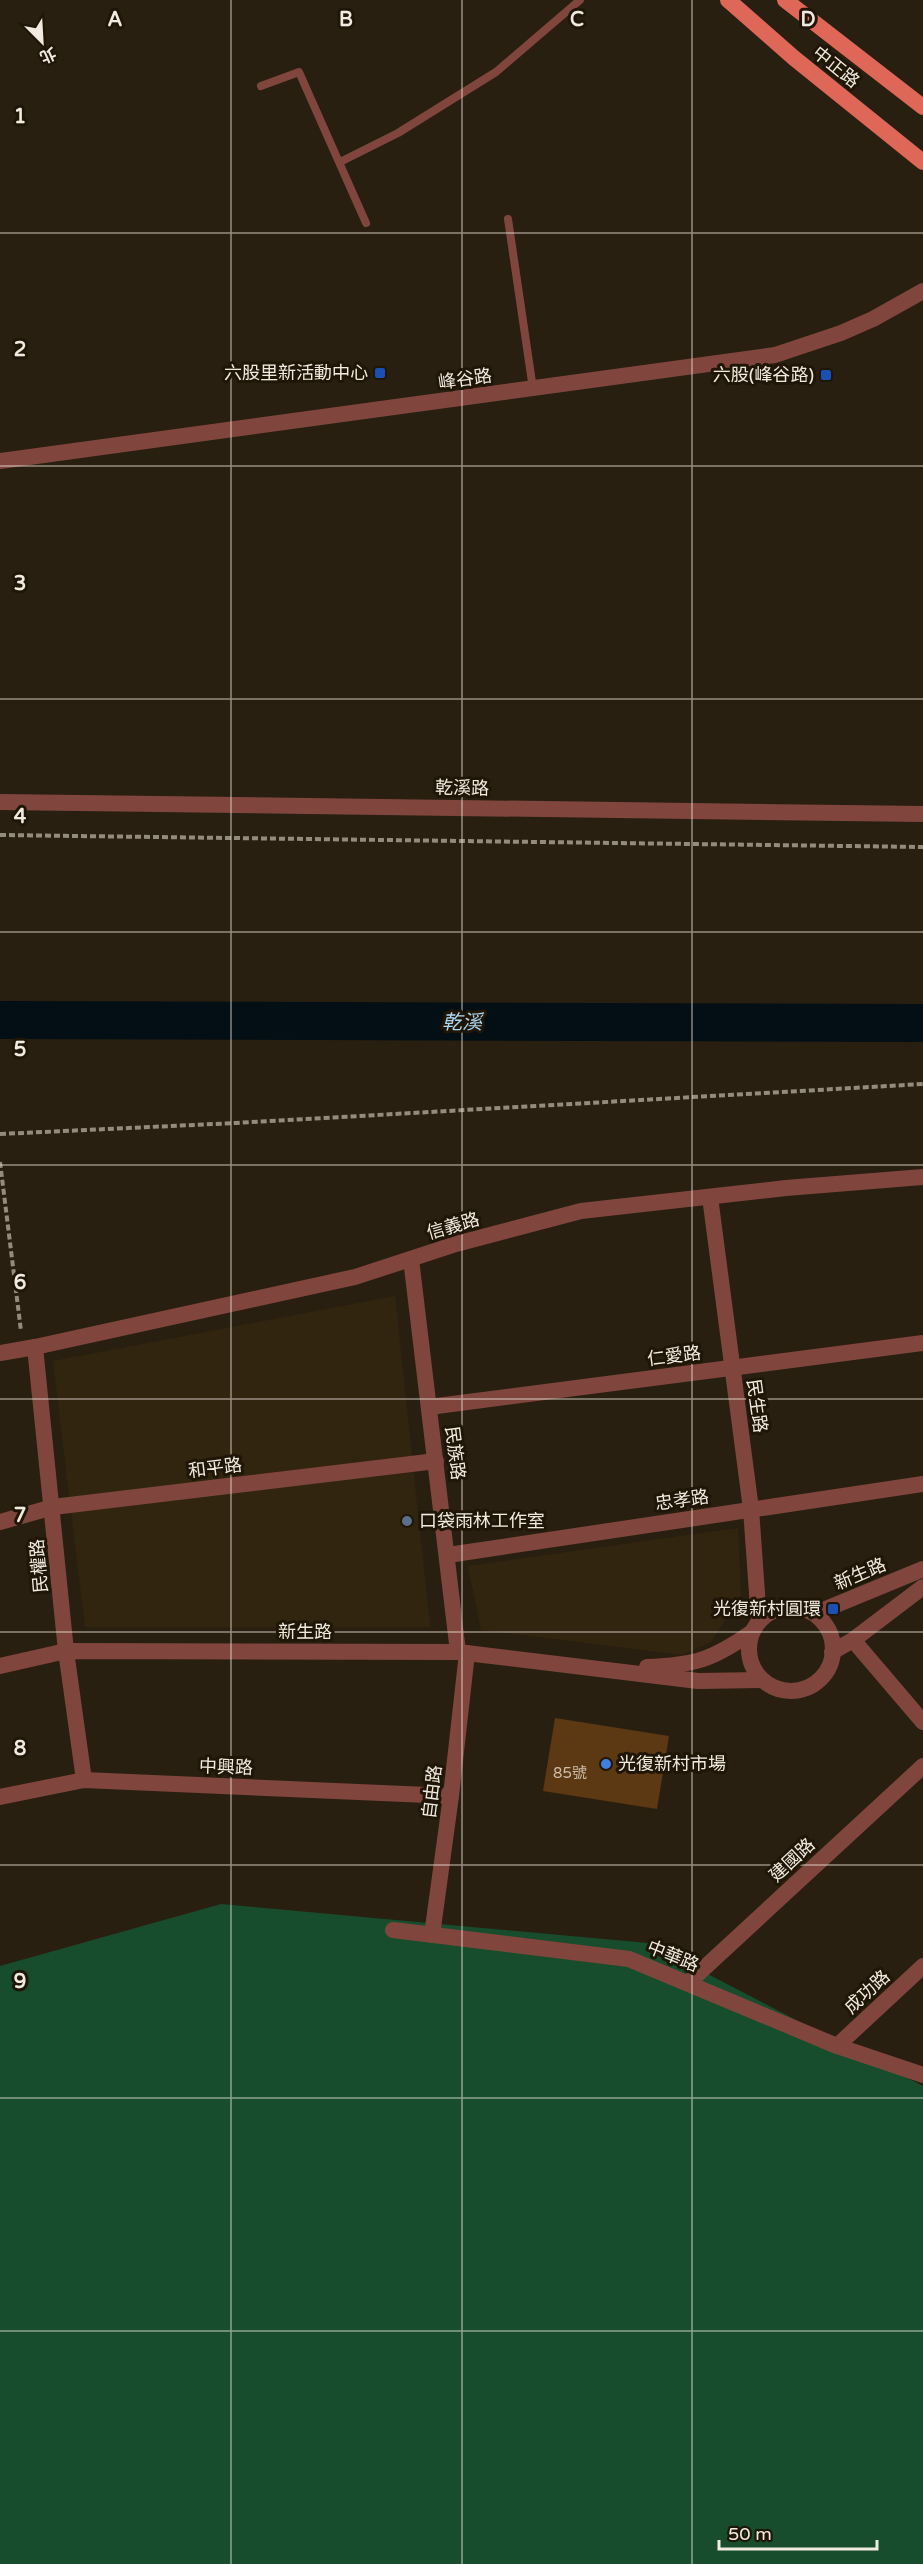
<svg xmlns="http://www.w3.org/2000/svg" width="923" height="2564" font-family="'Varela Round','Noto Sans TC',sans-serif">
  <style>
    .built { fill: #32250f }
    .green { fill: #174d2d }
    .lines { fill: none; stroke-linecap: round; stroke-linejoin: round }
    .river { stroke: #030e15; stroke-width: 38 }
    .building { fill: #5c3813 }
    .path { stroke: #948b7f; stroke-width: 4; stroke-dasharray: 6 3; stroke-linecap: butt }
    .service { stroke: #80463e; stroke-width: 8 }
    .minor { stroke: #80463e; stroke-width: 16 }
    .tertiary { stroke: #80463e; stroke-width: 16 }
    .primary { stroke: #df6757; stroke-width: 16 }
    .grid { fill: none; stroke: #f1eae0; stroke-width: 1.5; stroke-opacity: 0.55 }
    .transit-dot { fill: #1a4fb4; stroke: #1f1607; stroke-width: 2 }
    .service-dot { fill: #5c6f8a; stroke: #1f1607; stroke-width: 2 }
    .shop-dot { fill: #3f7fe0; stroke: #1f1607; stroke-width: 2 }
    .labels { text-anchor: middle; stroke-width: 6; stroke-linejoin: round; paint-order: stroke }
    .number-label { font-size: 15px; fill: #ccbead }
    .street-label { font-size: 18px; fill: #f1eae0; stroke: #1f1607 }
    .poi-label { font-size: 18px; fill: #f1eae0; stroke: #1f1607; text-anchor: end }
    .water-label { font-size: 20px; font-style: italic; fill: #acd8f4; stroke: #1f1607 }
    .grid-label { font-size: 20px; text-anchor: middle; font-weight: bold; fill: #f1eae0; stroke: #1f1607; stroke-width: 6; stroke-linejoin: round; paint-order: stroke }
  </style>
  <rect width="100%" height="100%" fill="#291f10"/>
  <g class="built">
    <polygon points="395,1296 430,1627 85,1627 53,1361"/>
    <polygon points="738,1528 741,1595 711,1642 682,1655 481,1630 468,1566"/>
  </g>
  <polygon class="green" points="221,1904 648,1943 923,2086 923,2564 0,2564 0,1966"/>
  <g class="lines">
    <polyline class="river" points="0,1020 923,1023"/>
  </g>
  <polygon class="building" points="555,1718 669,1736 657,1809 543,1791"/>
  <g class="lines">
    <g class="path">
      <polyline points="0,835 923,847"/>
      <polyline points="0,1134 236,1123 923,1084"/>
      <polyline points="0,1162 21,1331"/>
    </g>
    <g class="service">
      <polyline points="261,86 299,72 366,223"/>
      <polyline points="340,162 398,133 496,72 580,0"/>
      <polyline points="508,219 533,389"/>
    </g>
    <g class="minor">
      <polyline points="0,802 923,814"/>
      <polyline points="710,1197 751,1509 759,1621"/>
      <polyline points="411,1259 458,1652"/>
      <polyline points="35,1347 66,1651 84,1780"/>
      <polyline points="0,1353 35,1347 355,1277 456,1244 581,1211 786,1188 923,1177"/>
      <polyline points="429,1407 923,1343"/>
      <polyline points="0,1522 53,1507 436,1461"/>
      <polyline points="448,1555 923,1484"/>
      <circle cx="791" cy="1649" r="42"/>
      <polyline points="812,1612 826,1609 923,1569"/>
      <polyline points="853,1640 923,1722"/>
      <polyline points="832,1652 853,1640 923,1587"/>
      <polyline points="0,1666 66,1651 458,1652 698,1681 762,1680"/>
      <path d="M647 1667C695 1665 712 1660 752 1632"/>
      <polyline points="0,1797 84,1780 451,1796"/>
      <polyline points="393,1930 629,1959 837,2046 923,2075"/>
      <polyline points="432,1935 451,1796 467,1653"/>
      <polyline points="688,1983 923,1766"/>
      <polyline points="837,2046 923,1966"/>
    </g>
    <polyline class="tertiary" points="0,461 775,355 841,333 873,319 923,291"/>
    <g class="primary">
      <polyline points="728,0 794,58 923,162"/>
      <polyline points="785,0 923,107"/>
    </g>
  </g>
  <path class="grid" d="M231 0V2564M462 0V2564M692 0V2564M0 233H923M0 466H923M0 699H923M0 932H923M0 1165H923M0 1399H923M0 1632H923M0 1865H923M0 2098H923M0 2331H923"/>
  <g class="transit-dot">
    <rect x="374" y="367" width="12" height="12" rx="3"/>
    <rect x="820" y="369" width="12" height="12" rx="3"/>
    <rect x="827" y="1603" width="12" height="12" rx="3"/>
  </g>
  <circle class="service-dot" cx="407" cy="1521" r="6"/>
  <circle class="shop-dot" cx="606" cy="1764" r="6"/>
  <g class="labels">
    <g class="number-label">
      <text x="570" y="1778">85號</text>
    </g>
    <g class="street-label">
      <text transform="translate(836 67) rotate(39)" y="6">中正路</text>
      <text transform="translate(465 379) rotate(-8)" y="6">峰谷路</text>
      <text transform="translate(462 788) rotate(1)" y="6">乾溪路</text>
      <text transform="translate(453 1226) rotate(-16)" y="6">信義路</text>
      <text transform="translate(674 1356) rotate(-7)" y="6">仁愛路</text>
      <text transform="translate(757 1406) rotate(82)" y="6">民生路</text>
      <text transform="translate(455 1453) rotate(83)" y="6">民族路</text>
      <text transform="translate(215 1468) rotate(-7)" y="6">和平路</text>
      <text transform="translate(682 1500) rotate(-8)" y="6">忠孝路</text>
      <text transform="translate(39 1566) rotate(-95)" y="6">民權路</text>
      <text transform="translate(860 1574) rotate(-23)" y="6">新生路</text>
      <text x="305" y="1638">新生路</text>
      <text transform="translate(226 1767) rotate(2)" y="6">中興路</text>
      <text transform="translate(432 1792) rotate(-83)" y="6">自由路</text>
      <text transform="translate(792 1860) rotate(-43)" y="6">建國路</text>
      <text transform="translate(673 1956) rotate(22)" y="6">中華路</text>
      <text transform="translate(867 1992) rotate(-43)" y="6">成功路</text>
    </g>
    <g class="poi-label">
      <text x="368" y="379">六股里新活動中心</text>
      <text x="814" y="381">六股(峰谷路)</text>
      <text x="419" y="1527" text-anchor="start">口袋雨林工作室</text>
      <text x="821" y="1615">光復新村圓環</text>
      <text x="618" y="1770" text-anchor="start">光復新村市場</text>
    </g>
    <g class="water-label">
      <text x="462" y="1029">乾溪</text>
    </g>
  </g>
  <g class="grid-label">
    <text x="115" y="26">A</text>
    <text x="346" y="26">B</text>
    <text x="577" y="26">C</text>
    <text x="808" y="26">D</text>
    <text x="20" y="123">1</text>
    <text x="20" y="356">2</text>
    <text x="20" y="590">3</text>
    <text x="20" y="823">4</text>
    <text x="20" y="1056">5</text>
    <text x="20" y="1289">6</text>
    <text x="20" y="1522">7</text>
    <text x="20" y="1755">8</text>
    <text x="20" y="1988">9</text>
  </g>
  <g transform="translate(42 42) rotate(156)" stroke="#1f1607" stroke-width="4.5" paint-order="stroke">
  <path d="M0-4.5L10 22L0 15L-10 22Z" fill="#f1eae0"/>
  <text y="-9" font-size="16" font-weight="bold" text-anchor="middle" fill="#f1eae0">北</text>
  </g>
  <path d="M719 2540v9h158v-9" fill="none" stroke="#f1eae0" stroke-width="3"/>
  <text x="728" y="2540" font-size="18" fill="#f1eae0" stroke="#1f1607" stroke-width="4.5" paint-order="stroke">50 m</text>
</svg>
